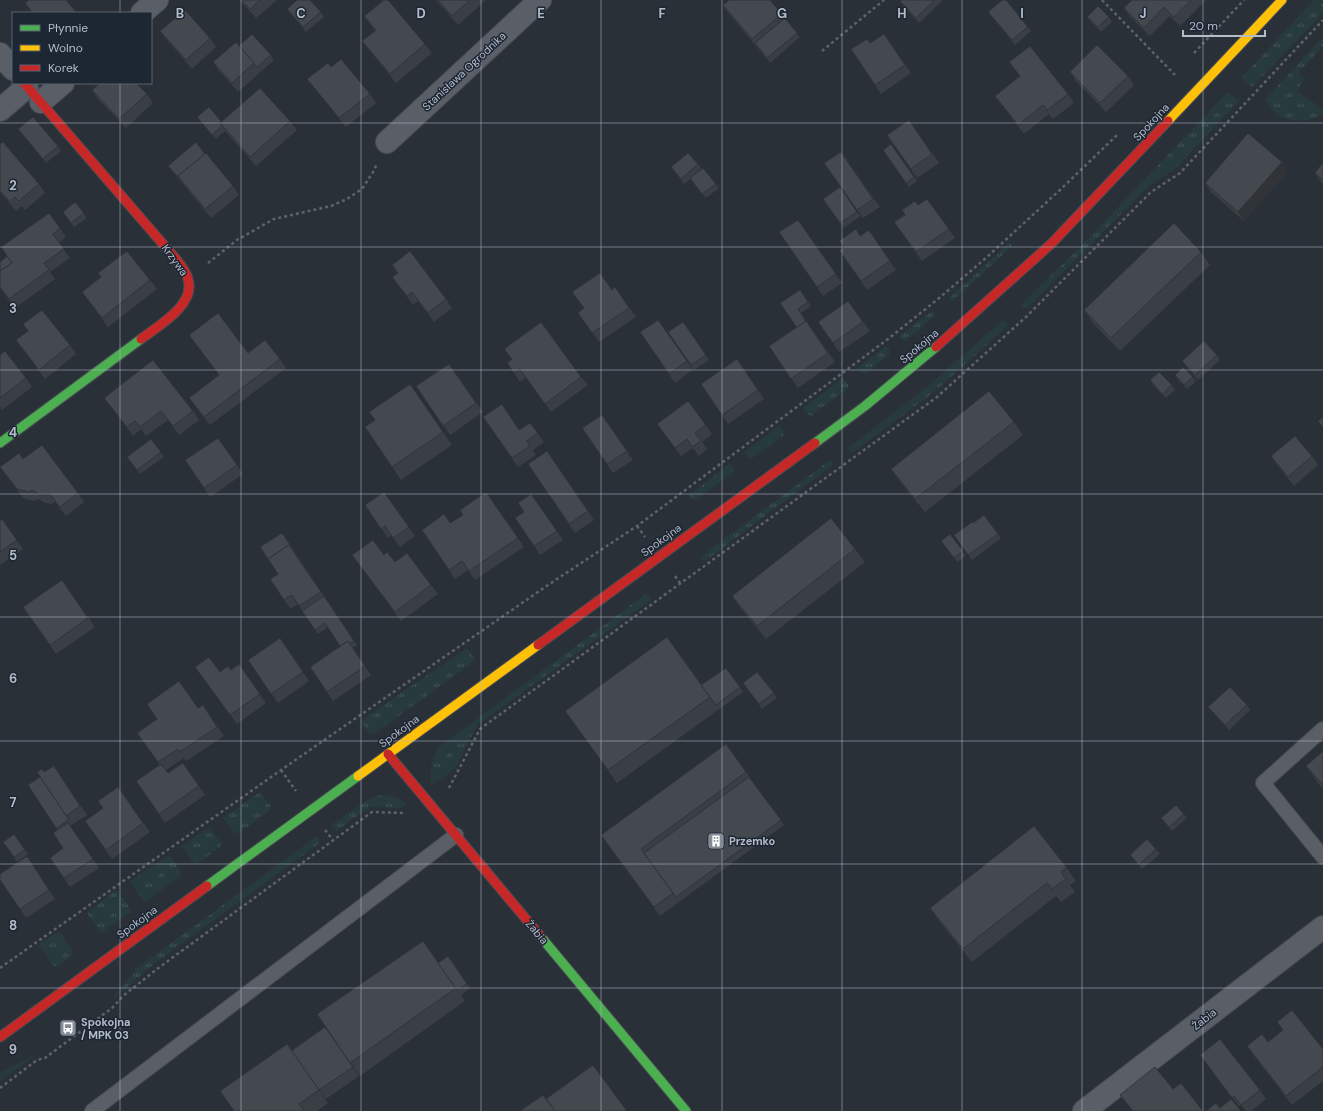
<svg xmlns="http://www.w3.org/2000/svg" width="1323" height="1111" font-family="'DM Sans',sans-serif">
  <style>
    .grass { fill: url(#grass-tufts) }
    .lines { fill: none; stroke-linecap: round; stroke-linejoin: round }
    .lane-casing { stroke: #484c53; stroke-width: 16 }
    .street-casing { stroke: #484c53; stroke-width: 24 }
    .fast-casing { stroke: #484c53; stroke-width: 11 }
    .slow-casing { stroke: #484c53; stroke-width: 11 }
    .jam-casing { stroke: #484c53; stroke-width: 11 }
    .path { stroke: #5d636a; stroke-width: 2.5; stroke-dasharray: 3 3; stroke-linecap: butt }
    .lane { stroke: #5a5e66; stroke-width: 14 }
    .street { stroke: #5a5e66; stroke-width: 22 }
    .fast { stroke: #4caf50; stroke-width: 9 }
    .slow { stroke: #ffc107; stroke-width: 9 }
    .jam { stroke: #c62828; stroke-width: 9 }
    .wall { fill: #3a3f45 }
    .shaded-wall { fill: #303338 }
    .building { fill: #444950; stroke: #303338 }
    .grid { fill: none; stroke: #b4bcc9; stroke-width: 1; stroke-opacity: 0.55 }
    .labels { text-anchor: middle; stroke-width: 3; stroke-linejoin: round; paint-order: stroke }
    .street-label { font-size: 11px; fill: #b4bcc9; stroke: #1d2633 }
    .poi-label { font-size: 11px; font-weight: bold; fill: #b4bcc9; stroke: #1d2633; text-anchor: start }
    .grid-label { font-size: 13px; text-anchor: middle; font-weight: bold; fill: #b4bcc9; stroke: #1d2633; stroke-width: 3; stroke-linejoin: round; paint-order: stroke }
  </style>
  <defs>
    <pattern id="grass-tufts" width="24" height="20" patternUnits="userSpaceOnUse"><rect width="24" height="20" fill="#273a3e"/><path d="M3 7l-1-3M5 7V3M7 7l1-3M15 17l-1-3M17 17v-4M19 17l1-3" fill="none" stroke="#445559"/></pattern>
  </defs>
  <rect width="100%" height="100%" fill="#2a3038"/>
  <g class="grass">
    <polygon points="1314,0 1323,0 1323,13 1252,87 1241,78"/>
    <path d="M1323 37V46L1300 71 1298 75 1305 79 1296 91 1323 109C1323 124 1289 122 1279 116 1273 112 1269 106 1265 100Z"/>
    <polygon points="1228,92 1239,101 1176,168 1149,186 1026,309 1021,305 1084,243"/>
    <polygon points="1010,242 1012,246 953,301 948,299"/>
    <polygon points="933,310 935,313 934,317 906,341 902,340 899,337"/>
    <polygon points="1003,320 1009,325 934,392 852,453 848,448 927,387"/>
    <polygon points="886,346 890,351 889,355 865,374 861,373 857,368"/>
    <polygon points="843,378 849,385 848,388 811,416 806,413 803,408"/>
    <polygon points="779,426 784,432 783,436 751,459 747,457 744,452"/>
    <polygon points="830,460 834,464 704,562 700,557"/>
    <polygon points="730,464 734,469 733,473 695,500 691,499 689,495"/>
    <path d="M646 594 651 600 477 725 455 769 431 785C430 771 430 759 439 747Z"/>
    <polygon points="467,648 475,659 473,662 374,734 369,733 360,721"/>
    <polygon points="260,792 271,806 270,810 237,834 234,832 223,818"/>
    <path d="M380 795C391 795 398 796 406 804L401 808 370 807 336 831 331 825 368 800Z"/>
    <polygon points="209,827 221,843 220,847 198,863 194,863 182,846"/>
    <polygon points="317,836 321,842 154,964 113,999 136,969 144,963"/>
    <polygon points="169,855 181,872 180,876 147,901 143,900 130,882"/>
    <polygon points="116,890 131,909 129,913 103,932 99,931 87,913"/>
    <polygon points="59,931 73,951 73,955 57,967 53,965 39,944"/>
    <polygon points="38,1053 0,1081 0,1073"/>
  </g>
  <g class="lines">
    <defs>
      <g id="lane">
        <polyline points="1323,729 1263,783 1323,857"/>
        <polyline points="92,1111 456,835"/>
      </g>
      <g id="street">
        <polyline points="142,13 157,0"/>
        <polyline points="0,54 13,69"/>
        <polyline points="41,102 63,83"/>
        <polyline points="0,110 27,87"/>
        <polyline points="387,142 540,0"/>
        <polyline points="1084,1111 1323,927"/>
      </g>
      <g id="fast">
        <polyline points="0,443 141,339"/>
        <polyline points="815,443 865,406 936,347"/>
        <polyline points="207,886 358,776"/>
        <polyline points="541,937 686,1111"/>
      </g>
      <g id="slow">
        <polyline points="1168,121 1282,0"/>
        <polyline points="358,776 538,645"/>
      </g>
      <g id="jam">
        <path d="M24 83 175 258C180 264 186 271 188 279 196 305 158 326 141 339"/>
        <polyline points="936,347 1051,244 1168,121"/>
        <polyline points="538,645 815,443"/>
        <polyline points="388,754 541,937"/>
        <polyline points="0,1037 207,886"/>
      </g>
    </defs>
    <use href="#lane" class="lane-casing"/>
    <use href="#street" class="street-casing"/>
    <use href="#fast" class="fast-casing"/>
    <use href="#slow" class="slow-casing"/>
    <use href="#jam" class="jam-casing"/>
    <g class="path">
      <polyline points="1102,0 1175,75"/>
      <polyline points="822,51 884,0"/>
      <polyline points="1194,53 1244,0"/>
      <polyline points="208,263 237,240 274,219 331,206 347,199 362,189 373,172 377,164"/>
      <polyline points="637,526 645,537"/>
      <polyline points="675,576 680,583"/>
      <polyline points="281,770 296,791"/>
      <polyline points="449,788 480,729 937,397 1027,316 1151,192 1180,173 1323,20"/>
      <polyline points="325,830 333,840"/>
      <polyline points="0,968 281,770 548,585 637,526 888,339 938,299 987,257 1061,189 1117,135"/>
      <polyline points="0,1088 37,1060 45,1058 112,1008 123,996 157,969 372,812 403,813"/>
    </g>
    <use href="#lane" class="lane"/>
    <use href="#street" class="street"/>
    <use href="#fast" class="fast"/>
    <use href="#slow" class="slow"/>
    <use href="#jam" class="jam"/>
  </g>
  <g class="wall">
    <polygon points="239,0 277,0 256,18"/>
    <polygon points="436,0 486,0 458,25"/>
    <polygon points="901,0 943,0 919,23 903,6 900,1"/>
    <polygon points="1132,0 1205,0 1205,1 1180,26 1170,16 1150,36 1130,17 1124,8"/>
    <polygon points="25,3 77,13 32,13"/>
    <polygon points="723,5 782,14 800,37 770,63 729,14"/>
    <polygon points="287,9 321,12 324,17 306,32 290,13"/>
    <polygon points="988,12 1028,27 1031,31 1015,45"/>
    <polygon points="364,16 425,44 432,53 396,83 369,50 362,41 375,31"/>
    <polygon points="1087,17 1109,17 1112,22 1101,32 1090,21"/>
    <polygon points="160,31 210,38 216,47 192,69 167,40"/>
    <polygon points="884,34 911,73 881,94 851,49 870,43"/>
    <polygon points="239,46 271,55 274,60 238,92 219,71 213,62"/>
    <polygon points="1009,62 1068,94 1074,103 1053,119 1049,114 1024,134 995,96 1020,76"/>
    <polygon points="331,67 370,94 376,103 346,127 314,87 307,79"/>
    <polygon points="1070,72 1128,76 1134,85 1106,112 1076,81"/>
    <polygon points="92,90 147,94 153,103 126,128 98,99"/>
    <polygon points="197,117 221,121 290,121 297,130 256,166 225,131 216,139"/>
    <polygon points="909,120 939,163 917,178 887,135"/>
    <polygon points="18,129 58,146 61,151 46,163"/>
    <polygon points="0,144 39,184 45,193 25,210 22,206 16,211 0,192"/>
    <polygon points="891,144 917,181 909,187 883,150"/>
    <polygon points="841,152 880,207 863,218 824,163"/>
    <polygon points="1282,162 1288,171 1244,221 1211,192 1205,183"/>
    <polygon points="1323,162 1323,184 1321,182 1315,173"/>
    <polygon points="698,164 702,169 716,184 719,188 706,198 690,179 684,184 671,167"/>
    <polygon points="168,166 233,186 239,195 211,218"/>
    <polygon points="840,187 860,216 844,228 823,199"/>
    <polygon points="927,199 955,238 922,261 894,222"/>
    <polygon points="75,202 87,218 74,227 63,212"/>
    <polygon points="49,213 66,237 59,243 70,258 50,272 55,279 15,308 0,288 7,257"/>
    <polygon points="798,220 842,283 823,296 779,232"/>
    <polygon points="869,230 896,270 867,290 839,250"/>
    <polygon points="1201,252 1210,265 1120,351 1093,323 1084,310"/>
    <polygon points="392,265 446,299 452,308 434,322 418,301 413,305 399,286 392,277 397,273"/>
    <polygon points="98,273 150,280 157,289 108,327 82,292 101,277"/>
    <polygon points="615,287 636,317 599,342 578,313"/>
    <polygon points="800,290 811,306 801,313 835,362 798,388 769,346 797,328 780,303"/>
    <polygon points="848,301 870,331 839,352 818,322"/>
    <polygon points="658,320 693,370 675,383 640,332"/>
    <polygon points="683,322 709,360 694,370 668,332"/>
    <polygon points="23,324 70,345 76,354 45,379 16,340 28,331"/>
    <polygon points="189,335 248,353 280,359 286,368 210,425 189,398 219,375"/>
    <polygon points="504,349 581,377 588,385 551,412 526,378 520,382 507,363 512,359"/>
    <polygon points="0,355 26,378 32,387 2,410 0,407"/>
    <polygon points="1217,355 1220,360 1198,380 1185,365 1182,361"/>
    <polygon points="737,359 764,399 728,424 701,384"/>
    <polygon points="449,364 483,412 450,435 416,386"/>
    <polygon points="1175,375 1193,377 1196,381 1187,389 1178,380"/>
    <polygon points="1150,380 1172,385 1175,390 1166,398 1153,385"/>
    <polygon points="410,384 452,445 401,480 365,427 375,420"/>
    <polygon points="104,398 193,411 199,420 179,435 168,420 146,436 141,429 133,436"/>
    <polygon points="688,401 712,434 702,442 707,449 699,456 693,448 681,456 657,424"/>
    <polygon points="602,415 633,460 613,473 582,428"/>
    <polygon points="483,417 519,430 530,423 544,442 533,450 536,455 518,467"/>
    <polygon points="1014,422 1023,435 925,512 900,482 891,469"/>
    <polygon points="218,438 243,474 210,497 204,488"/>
    <polygon points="151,439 164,457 140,474 127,457"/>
    <polygon points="547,451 594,520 575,533 528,464"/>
    <polygon points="1271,456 1312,456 1318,465 1294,486 1277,465"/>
    <polygon points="23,459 78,493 84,502 66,516 55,502 52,504 45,503 39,499 34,501 23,498 0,467"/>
    <polygon points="384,492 415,536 400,547 391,535 388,538 365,505"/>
    <polygon points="486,492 524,547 475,580 468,570 455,579 422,530 451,523 463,515"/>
    <polygon points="531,494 563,540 540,555 515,518 524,512"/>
    <polygon points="984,515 1001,538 972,560 954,535 973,523"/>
    <polygon points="2,519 23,549 0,565 0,521"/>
    <polygon points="282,533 357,645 352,648 371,675 333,701 310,667 340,646 328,627 318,634 298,604 291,609 284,600 278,574"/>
    <polygon points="950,534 966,556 957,562 941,541"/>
    <polygon points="855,549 865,562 766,639 741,609 732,596"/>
    <polygon points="352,555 384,555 395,562 431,585 438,594 401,621"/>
    <polygon points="62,580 95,627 56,654 23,607"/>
    <polygon points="280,638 309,681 278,703 248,660"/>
    <polygon points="239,664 266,703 237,724 195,667 220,672 231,670"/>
    <polygon points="726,668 743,692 617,783 565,711 701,685"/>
    <polygon points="757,672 777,698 762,709 743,683"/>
    <polygon points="203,705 224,736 186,761 184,758 166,770 168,773 183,763 205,795 165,823 136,781 160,765 137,733 198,708"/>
    <polygon points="1247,705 1250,710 1229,730 1212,711 1208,707"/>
    <polygon points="726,744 784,825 660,916 607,844"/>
    <polygon points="1323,751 1323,789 1318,783 1306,766"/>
    <polygon points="44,772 60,775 87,815 70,826 99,868 70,887 50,858 63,848 57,830 28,785 40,777"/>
    <polygon points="118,787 150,832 112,859 85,821 103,808"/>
    <polygon points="1184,814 1187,818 1172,831 1164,822 1161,818"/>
    <polygon points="14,834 28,854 17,862 3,842"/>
    <polygon points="1156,849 1160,854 1142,869 1130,855"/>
    <polygon points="33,865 55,899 26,918 0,880"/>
    <polygon points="1067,868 1076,881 1070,885 1075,892 1061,902 1056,896 972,962 939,921 930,908"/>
    <polygon points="448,956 470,988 461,995 465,1001 360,1076 317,1014 438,963"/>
    <polygon points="1277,1022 1323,1049 1323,1081 1292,1105 1253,1055 1247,1046 1268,1042 1283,1030"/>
    <polygon points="325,1027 359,1076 326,1099 291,1051"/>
    <polygon points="287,1044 328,1103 317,1111 234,1111"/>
    <polygon points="1200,1055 1260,1090 1266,1099 1251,1111 1246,1111 1241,1105 1239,1106"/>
  </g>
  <polygon class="shaded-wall" points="1282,162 1288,171 1244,221 1238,212"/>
  <g class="building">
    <polygon points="29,0 66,0 77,13 33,13 25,3"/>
    <polygon points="241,0 260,0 250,9"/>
    <polygon points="297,0 310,0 321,12 303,27 287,9"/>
    <polygon points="384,0 388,0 425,44 390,74 362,41 376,30 364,16"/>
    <polygon points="438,0 470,0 452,16"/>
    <polygon points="729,0 770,0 782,14 752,39 723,5"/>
    <polygon points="901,0 935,0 916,18 900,1"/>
    <polygon points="1002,0 1006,0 1028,27 1012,40 988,12"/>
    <polygon points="1132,0 1191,0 1174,17 1164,7 1144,28 1124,8"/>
    <polygon points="1098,6 1109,17 1098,27 1087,17"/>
    <polygon points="185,10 210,38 186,60 160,31"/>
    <polygon points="785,18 797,33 767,58 755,43"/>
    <polygon points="252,34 271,55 257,67 239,46"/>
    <polygon points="884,34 905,65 875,85 851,49 867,39 870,43"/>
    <polygon points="236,42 254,63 232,83 213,62"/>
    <polygon points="1097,45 1128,76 1100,103 1070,72"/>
    <polygon points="1030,46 1068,94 1047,110 1043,105 1018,125 995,96 1020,76 1009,62"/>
    <polygon points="341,59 370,94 339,118 307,79 328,63 331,67"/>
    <polygon points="100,83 136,83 147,94 119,119 92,90"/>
    <polygon points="260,88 290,121 250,157 220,123"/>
    <polygon points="209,107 221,121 220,123 222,126 212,135 197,117"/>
    <polygon points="33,117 58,146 43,159 18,129"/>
    <polygon points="909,120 932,154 911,169 887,135"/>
    <polygon points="1248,133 1282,162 1238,212 1205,183"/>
    <polygon points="3,142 39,184 19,201 15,197 10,202 0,191 0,144"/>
    <polygon points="196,142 205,154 178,176 181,180 168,166"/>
    <polygon points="891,144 914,177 906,183 883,150"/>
    <polygon points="841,152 873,199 857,210 824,163"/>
    <polygon points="206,153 233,186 205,209 178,176"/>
    <polygon points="688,153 698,164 681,179 671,167"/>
    <polygon points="1323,162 1323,180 1315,173"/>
    <polygon points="703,168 716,184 702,194 690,178"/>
    <polygon points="840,187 857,212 840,223 823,199"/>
    <polygon points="927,199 949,229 916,252 894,222 905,215 902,210 915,201 918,205"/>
    <polygon points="75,202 84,213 71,223 63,212"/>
    <polygon points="49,213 60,228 53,234 64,249 44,263 49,270 9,299 0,287 0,271 12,263 1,247"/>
    <polygon points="798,220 836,274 817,287 779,232"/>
    <polygon points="1174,223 1201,252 1111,338 1084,310"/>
    <polygon points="856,229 860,236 869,230 890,261 861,281 839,250 844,247 839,241"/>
    <polygon points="127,251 150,280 102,318 82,292 101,277 98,273"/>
    <polygon points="410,251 446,299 428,313 412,292 407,296 392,277 398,273 392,265"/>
    <polygon points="7,256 12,263 0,271 0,262"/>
    <polygon points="600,273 612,290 615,287 629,308 592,333 578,313 584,308 572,292"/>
    <polygon points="800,290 808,302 798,309 808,325 806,321 797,328 780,303"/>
    <polygon points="848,301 863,322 833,343 818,322"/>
    <polygon points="42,310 70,345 39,370 16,340 28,331 23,324"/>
    <polygon points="218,313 248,353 265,340 280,359 204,417 189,398 219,375 189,335"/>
    <polygon points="658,320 687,361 669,374 640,332"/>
    <polygon points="806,321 828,353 791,379 769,346"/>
    <polygon points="541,322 581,377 545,404 520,369 514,373 507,363 512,359 504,349"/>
    <polygon points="683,322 706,355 691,365 668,332"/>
    <polygon points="1204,341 1217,355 1195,375 1182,361"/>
    <polygon points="5,351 26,378 0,398 0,355"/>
    <polygon points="737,359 758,390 722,415 701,384"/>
    <polygon points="153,360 193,411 173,426 161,411 140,427 135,421 127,427 104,398"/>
    <polygon points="449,364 476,403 443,426 416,386"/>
    <polygon points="1183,367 1193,377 1184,385 1175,375"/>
    <polygon points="1159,372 1172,385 1162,394 1150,380"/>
    <polygon points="410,384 443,432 392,467 365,427 375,420 369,412"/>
    <polygon points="989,391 1014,422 915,499 891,469"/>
    <polygon points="688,401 706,425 695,433 701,441 692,447 687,439 675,448 657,424"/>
    <polygon points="502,404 519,430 530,423 538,433 527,441 530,446 512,458 483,417"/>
    <polygon points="602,415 627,451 607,464 582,428"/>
    <polygon points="1323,417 1323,428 1318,421"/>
    <polygon points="1295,436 1312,456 1288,477 1271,456"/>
    <polygon points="218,438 237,465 204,488 185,460"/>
    <polygon points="151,439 161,452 137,470 127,457"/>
    <polygon points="42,445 78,493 60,507 49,493 45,495 39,494 32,490 28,492 17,489 0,467 19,453 23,459"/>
    <polygon points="547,451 588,511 569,524 528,464"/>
    <polygon points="384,492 409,527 393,538 385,526 381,529 365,505"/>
    <polygon points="486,492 518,538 469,571 462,561 449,570 422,530 444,514 450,523 463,515 460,510"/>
    <polygon points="531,494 557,531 534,546 515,518 524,512 518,503"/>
    <polygon points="984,515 998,534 968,555 954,535 972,522 973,523"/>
    <polygon points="831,518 855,549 757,626 732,596"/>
    <polygon points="2,519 17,540 0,552 0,521"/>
    <polygon points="282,533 293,549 289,545 268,559 260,547"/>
    <polygon points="950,534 963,551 954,558 941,541"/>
    <polygon points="373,540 384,555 387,552 395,562 407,553 431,585 395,612 352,555"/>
    <polygon points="289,545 321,592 299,606 292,595 284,600 270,579 278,574 268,559"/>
    <polygon points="62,580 88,618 50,645 23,607"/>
    <polygon points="324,596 354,641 349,644 348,641 340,646 325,623 315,630 302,611"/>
    <polygon points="667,637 710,697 608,770 565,711"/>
    <polygon points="280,638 303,672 271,694 248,660"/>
    <polygon points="348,641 365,666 327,692 310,667"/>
    <polygon points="209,657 220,672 228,666 231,670 239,664 260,694 230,715 195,667"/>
    <polygon points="726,668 740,687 716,705 701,685"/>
    <polygon points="757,672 774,693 759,704 743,683"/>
    <polygon points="179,681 198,708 203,705 217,727 180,752 178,749 158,762 137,733 157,719 147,704"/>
    <polygon points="1230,687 1247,705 1225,725 1208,707"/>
    <polygon points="726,744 746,772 641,849 673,893 654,907 601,835"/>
    <polygon points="1323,751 1323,785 1306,766"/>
    <polygon points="183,763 199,786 159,814 136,781 161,764 168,773"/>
    <polygon points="54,766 80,806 66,816 37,772 42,769 44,772"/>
    <polygon points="40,777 69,820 56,828 28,785"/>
    <polygon points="749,777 781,820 676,897 644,853"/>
    <polygon points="118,787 143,823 106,850 85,821 103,808 98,801"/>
    <polygon points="1176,805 1184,814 1169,827 1161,818"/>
    <polygon points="68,823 93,859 64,878 50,858 63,848 53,833"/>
    <polygon points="1034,826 1067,868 1061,872 1066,879 1052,889 1047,883 963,949 930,908"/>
    <polygon points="14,834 25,850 14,857 3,842"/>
    <polygon points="1147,839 1156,849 1139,865 1130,855"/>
    <polygon points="27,856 49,890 20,909 0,880 0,874"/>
    <polygon points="423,941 456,988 350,1063 317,1014"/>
    <polygon points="448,956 467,984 457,990 438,963"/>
    <polygon points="1292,1010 1323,1049 1323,1067 1286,1096 1247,1046 1262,1034 1268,1042 1283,1030 1277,1022"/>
    <polygon points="325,1027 353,1067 319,1090 291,1051"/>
    <polygon points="1220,1039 1260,1090 1241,1105 1234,1096 1232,1098 1200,1055"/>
    <polygon points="287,1044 319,1090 299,1104 304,1111 234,1111 220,1091"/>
    <polygon points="593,1065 627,1111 555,1111 546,1099"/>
    <polygon points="1155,1067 1173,1089 1181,1083 1203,1111 1133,1111 1120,1095"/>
    <polygon points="543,1095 555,1111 520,1111"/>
    <polygon points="1231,1099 1241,1111 1206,1111 1216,1103 1220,1108"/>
  </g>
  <path class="grid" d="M120 0V13M241 0V1111M361 0V1111M481 0V1111M601 0V1111M722 0V1111M842 0V1111M962 0V1111M1082 0V1111M1203 0V1111M120 83V1111M0 123H1323M0 247H1323M0 370H1323M0 494H1323M0 617H1323M0 741H1323M0 864H1323M0 988H1323"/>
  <defs>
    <symbol id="building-square" viewBox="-11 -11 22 22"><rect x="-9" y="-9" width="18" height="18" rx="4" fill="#848b96" stroke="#1d2633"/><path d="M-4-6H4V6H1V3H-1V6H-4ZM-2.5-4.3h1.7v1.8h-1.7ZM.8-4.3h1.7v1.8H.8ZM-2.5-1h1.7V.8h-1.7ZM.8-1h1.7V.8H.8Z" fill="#fff"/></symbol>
    <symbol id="bus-square" viewBox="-11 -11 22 22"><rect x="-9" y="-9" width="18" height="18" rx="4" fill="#848b96" stroke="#1d2633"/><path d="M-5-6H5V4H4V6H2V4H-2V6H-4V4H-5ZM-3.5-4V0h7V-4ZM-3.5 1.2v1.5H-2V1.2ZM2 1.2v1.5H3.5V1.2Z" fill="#fff"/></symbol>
  </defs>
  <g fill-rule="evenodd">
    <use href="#building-square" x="706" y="831" width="20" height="20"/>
    <use href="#bus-square" x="58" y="1018" width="20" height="20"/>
  </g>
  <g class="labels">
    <g class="street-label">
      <text transform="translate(464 71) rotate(-43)" y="4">Stanisława Ogrodnika</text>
      <text transform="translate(1151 122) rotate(-47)" y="4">Spokojna</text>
      <text transform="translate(175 260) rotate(54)" y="4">Krzywa</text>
      <text transform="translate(919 346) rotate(-40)" y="4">Spokojna</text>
      <text transform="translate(661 540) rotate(-36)" y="4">Spokojna</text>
      <text transform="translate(399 731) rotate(-36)" y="4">Spokojna</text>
      <text transform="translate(137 922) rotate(-36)" y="4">Spokojna</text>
      <text transform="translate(537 932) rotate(50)" y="4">Żabia</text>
      <text transform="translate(1204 1019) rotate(-38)" y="4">Żabia</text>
    </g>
    <g class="poi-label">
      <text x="729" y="845">Przemko</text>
      <text x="81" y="1026">Spokojna<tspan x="81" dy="13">/ MPK 03</tspan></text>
    </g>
  </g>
  <g class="grid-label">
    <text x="180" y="18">B</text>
    <text x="301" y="18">C</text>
    <text x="421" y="18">D</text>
    <text x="541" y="18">E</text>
    <text x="662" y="18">F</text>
    <text x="782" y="18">G</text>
    <text x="902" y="18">H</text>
    <text x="1022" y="18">I</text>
    <text x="1143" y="18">J</text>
    <text x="13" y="190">2</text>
    <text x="13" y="313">3</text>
    <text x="13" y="437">4</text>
    <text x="13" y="560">5</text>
    <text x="13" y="683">6</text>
    <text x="13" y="807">7</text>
    <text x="13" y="930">8</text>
    <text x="13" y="1054">9</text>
  </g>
  <rect x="12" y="12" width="140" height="72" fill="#1d2633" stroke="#59626f"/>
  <rect x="20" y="25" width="20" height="6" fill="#4caf50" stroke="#59626f"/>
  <text x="48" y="32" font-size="12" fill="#b4bcc9">Płynnie</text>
  <rect x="20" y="45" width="20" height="6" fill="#ffc107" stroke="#59626f"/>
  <text x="48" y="52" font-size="12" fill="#b4bcc9">Wolno</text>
  <rect x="20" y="65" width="20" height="6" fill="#c62828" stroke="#59626f"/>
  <text x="48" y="72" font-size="12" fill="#b4bcc9">Korek</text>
  <path d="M1183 30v6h82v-6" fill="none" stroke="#b4bcc9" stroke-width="2"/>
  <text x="1189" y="30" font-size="12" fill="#b4bcc9" stroke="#1d2633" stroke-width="3" paint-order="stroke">20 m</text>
</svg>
